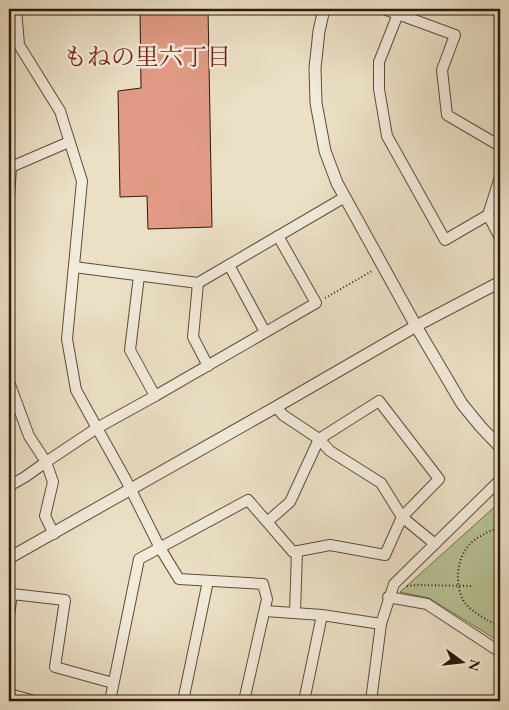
<svg xmlns="http://www.w3.org/2000/svg" width="509" height="710" font-family="'EB Garamond','Noto Serif JP',serif">
  <style>
    .green { fill: #b7c295; stroke: #746e50 }
    .building { fill: #e09a85; stroke: #30190b }
    .lines { fill: none; stroke-linecap: round; stroke-linejoin: round }
    .minor-casing { stroke: #5f4b3a; stroke-width: 12 }
    .tertiary-casing { stroke: #5f4b3a; stroke-width: 13 }
    .path { stroke: #30190b; stroke-width: 2; stroke-dasharray: 1 2.5; stroke-linecap: butt }
    .minor { stroke: #f2ebda; stroke-width: 10 }
    .tertiary { stroke: #f2ebda; stroke-width: 11 }
    .labels { text-anchor: middle; stroke-width: 5; stroke-linejoin: round; paint-order: stroke }
    .neighbourhood-label { font-size: 24px; fill: #7a1f14; stroke: #f2ebda }
  </style>
  <rect width="100%" height="100%" fill="#ebe0c6"/>
  <filter id="stains"><feTurbulence type="fractalNoise" baseFrequency=".004" numOctaves="4"/><feColorMatrix values="0 0 0 0 .2 0 0 0 0 .09 0 0 0 0 .02 0 0 0 .5 -.17"/></filter>
  <radialGradient id="worn" r=".72"><stop offset=".6" stop-color="#630" stop-opacity="0"/><stop offset="1" stop-color="#630" stop-opacity=".3"/></radialGradient>
  <polygon class="green" points="500,502 500,642 429,598 400,592"/>
  <polygon class="building" points="140,9 208,9 212,227 148,229 147,196 120,197 118,91 141,88"/>
  <g class="lines">
    <defs>
      <g id="minor">
        <polyline points="16,9 19,45 60,111 82,181 67,339 76,390 97,428 155,396"/>
        <polyline points="384,9 455,35 442,70 447,115 500,146"/>
        <polyline points="398,14 379,62 379,89 387,136 445,240 488,215"/>
        <polyline points="500,177 488,215 500,238"/>
        <polyline points="9,198 11,167 69,142"/>
        <polyline points="229,265 265,332"/>
        <polyline points="74,267 198,283 345,197"/>
        <polyline points="139,276 130,350 155,396 316,303 278,236"/>
        <polyline points="198,283 193,337 208,366"/>
        <polyline points="9,382 29,436 46,462 53,482 45,516 54,534"/>
        <polyline points="276,407 283,415 319,439 330,451 381,483 402,517 435,544"/>
        <polyline points="9,486 25,477 46,462 97,428 126,480 160,548 179,579 263,584 267,599 244,701"/>
        <polyline points="388,597 427,604 500,652"/>
        <polyline points="265,611 322,615 381,624"/>
        <polyline points="295,613 297,551"/>
        <polyline points="9,615 12,594 65,600 55,667 113,683"/>
        <polyline points="9,694 35,701"/>
        <polyline points="110,701 139,559 248,500 293,552 330,545 385,555 402,517 439,479 379,401 319,439 290,502 267,522"/>
        <polyline points="183,701 208,581"/>
        <polyline points="304,701 322,615"/>
        <polyline points="371,701 381,624 394,584 500,480"/>
      </g>
      <g id="tertiary">
        <polyline points="324,9 319,31 315,68 316,103 325,151 337,183 416,326 462,404 481,427 500,447"/>
        <polyline points="9,558 276,407 416,326 500,282"/>
      </g>
    </defs>
    <use href="#minor" class="minor-casing"/>
    <use href="#tertiary" class="tertiary-casing"/>
    <g class="path">
      <polyline points="325,298 372,271"/>
      <path d="M500 527C490 531 478 536 470 544 456 558 454 587 465 603 473 613 489 621 500 627"/>
      <polyline points="407,586 418,585 472,586"/>
    </g>
    <use href="#minor" class="minor"/>
    <use href="#tertiary" class="tertiary"/>
  </g>
  <g class="labels">
    <g class="neighbourhood-label">
      <text x="147" y="65">もねの里六丁目</text>
    </g>
  </g>
  <rect width="509" height="710" fill="none" stroke="#ebe0c6" stroke-width="30"/>
  <rect x="10" y="10" width="489" height="690" fill="none" stroke="#30190b" stroke-width="2.5"/>
  <rect x="15" y="15" width="479" height="680" fill="none" stroke="#30190b"/>
  <g transform="translate(462 662) rotate(105)" stroke="#f2ebda" stroke-width="4" paint-order="stroke">
  <path d="M0-4L9 19L0 12L-9 19Z" fill="#30190b"/>
  <text y="-8" font-size="14" font-weight="bold" text-anchor="middle" fill="#30190b">N</text>
  </g>
  <rect width="100%" height="100%" filter="url(#stains)"/>
  <rect width="100%" height="100%" fill="url(#worn)"/>
</svg>
